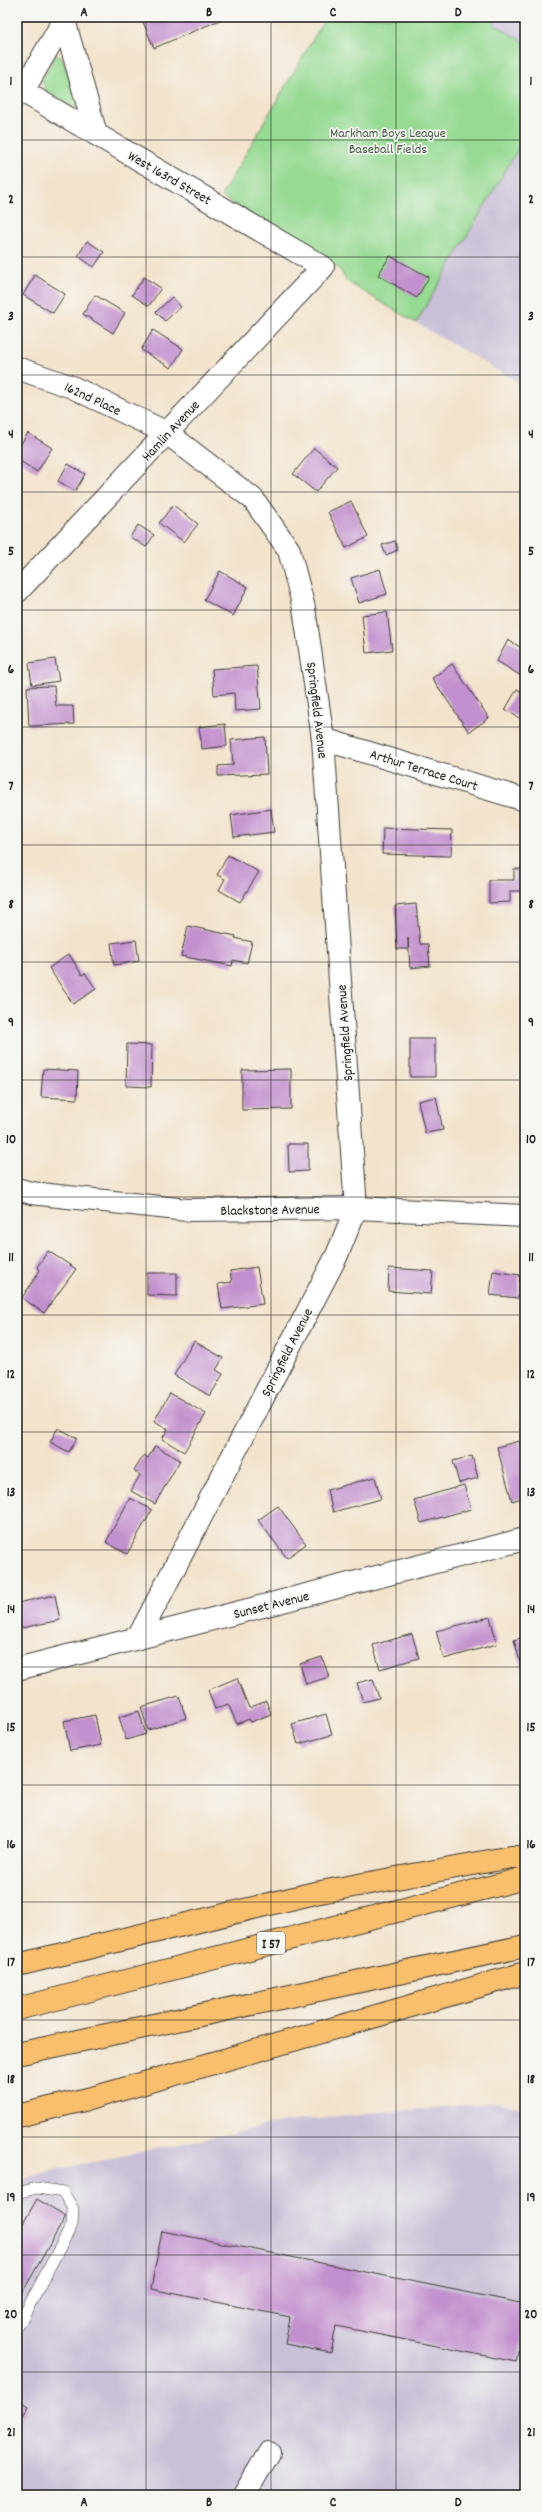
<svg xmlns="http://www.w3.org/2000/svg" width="542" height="2512" font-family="Dekko,sans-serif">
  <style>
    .industrial { fill: #c9bfd7 }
    .green { fill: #96da93; stroke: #597b58 }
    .building { fill: #c290ce }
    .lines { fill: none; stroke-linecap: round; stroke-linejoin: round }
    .lane-casing { stroke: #3c3a36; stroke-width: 12 }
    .street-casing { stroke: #3c3a36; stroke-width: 24 }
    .highway-casing { stroke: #3c3a36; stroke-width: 24 }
    .lane { stroke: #fff; stroke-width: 11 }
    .street { stroke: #fff; stroke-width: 22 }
    .highway { stroke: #f9bf6d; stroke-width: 22 }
    .grid { fill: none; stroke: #1c1c1c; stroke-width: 1; stroke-opacity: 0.55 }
    .labels { text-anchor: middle; stroke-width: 3.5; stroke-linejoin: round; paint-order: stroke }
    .shield { fill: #f6f6f2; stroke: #5d5d5c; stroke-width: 1 }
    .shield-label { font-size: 13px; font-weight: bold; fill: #1c1c1c }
    .park-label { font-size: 14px; fill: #475e46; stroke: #f6f6f2 }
    .street-label { font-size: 14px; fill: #1c1c1c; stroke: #f6f6f2 }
    .neatline { fill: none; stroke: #1c1c1c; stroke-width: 1.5 }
    .grid-label { font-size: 13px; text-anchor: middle; font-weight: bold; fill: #1c1c1c }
  </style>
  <rect width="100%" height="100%" fill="#f6f6f2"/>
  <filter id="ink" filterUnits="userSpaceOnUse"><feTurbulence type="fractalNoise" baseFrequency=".025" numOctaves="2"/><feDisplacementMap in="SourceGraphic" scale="8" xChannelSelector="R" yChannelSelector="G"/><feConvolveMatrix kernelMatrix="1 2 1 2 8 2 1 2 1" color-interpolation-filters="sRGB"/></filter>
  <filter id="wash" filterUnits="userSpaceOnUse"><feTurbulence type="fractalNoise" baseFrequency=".012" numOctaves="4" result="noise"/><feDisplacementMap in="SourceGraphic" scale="16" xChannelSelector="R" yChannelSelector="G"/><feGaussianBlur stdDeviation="0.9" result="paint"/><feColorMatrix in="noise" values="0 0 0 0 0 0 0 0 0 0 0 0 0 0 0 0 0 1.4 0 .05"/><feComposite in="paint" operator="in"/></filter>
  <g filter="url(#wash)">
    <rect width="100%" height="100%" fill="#f3e3cc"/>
    <g class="industrial">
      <polygon points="498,17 525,17 525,43 494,24"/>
      <polygon points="525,137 525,386 416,323"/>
      <polygon points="497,2102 525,2109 525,2495 17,2495 17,2181 50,2171 285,2122"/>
    </g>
    <g class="green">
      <polygon points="326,17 498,17 494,24 525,43 525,137 416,323 346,281 340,269 221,196"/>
      <polygon points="56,55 62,58 79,105 76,109 46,91 42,80"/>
    </g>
    <g id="blocks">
      <g class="building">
        <polygon points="141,17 227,17 154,48"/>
        <polygon points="87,241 104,252 94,267 78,256"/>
        <polygon points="390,256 429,277 417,298 378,275"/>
        <polygon points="35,275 65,294 53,313 23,295"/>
        <polygon points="144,277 161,288 149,306 132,295"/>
        <polygon points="95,295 125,313 113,333 83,314"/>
        <polygon points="172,297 181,307 165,321 156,312"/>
        <polygon points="153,330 183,349 171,368 141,350"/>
        <polygon points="28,433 52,448 37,472 17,459 17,450"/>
        <polygon points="314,448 337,467 316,492 293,474"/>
        <polygon points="68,464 85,474 75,491 58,481"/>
        <polygon points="351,501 368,537 346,548 328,512"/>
        <polygon points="173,505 198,524 184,542 159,523"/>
        <polygon points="138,525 154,535 146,547 130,537"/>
        <polygon points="395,541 398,550 386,555 382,545"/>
        <polygon points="380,569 387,594 359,603 351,578"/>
        <polygon points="220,571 248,587 233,616 204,600"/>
        <polygon points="387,612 392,650 366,653 362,615"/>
        <polygon points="508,640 525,650 525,669 521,676 497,661"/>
        <polygon points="55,659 59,681 32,685 29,663"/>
        <polygon points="452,664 489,718 469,732 432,678"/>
        <polygon points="257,666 261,709 235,711 234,693 214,695 212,669"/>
        <polygon points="54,686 56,706 73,706 74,724 29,726 27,687"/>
        <polygon points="517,689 525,694 525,721 505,710"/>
        <polygon points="225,724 227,746 202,749 199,727"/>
        <polygon points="265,737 267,774 218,776 218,766 233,765 231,740"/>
        <polygon points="271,809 274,832 234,837 231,815"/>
        <polygon points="383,828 452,830 451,856 382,854"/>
        <polygon points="228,855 259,872 240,902 219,890 225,879 217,875"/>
        <polygon points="514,869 525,869 525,891 510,891 510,902 489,903 489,880 514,880"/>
        <polygon points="416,904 420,944 428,944 430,966 410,968 408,937 408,949 397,949 395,906"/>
        <polygon points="188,926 236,936 235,938 252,942 247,963 233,960 232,966 181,956"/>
        <polygon points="136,940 139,961 114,965 111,943"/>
        <polygon points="69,954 82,975 85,973 96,989 73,1004 49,968"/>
        <rect x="410" y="1039" width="25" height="38"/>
        <polygon points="127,1044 152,1045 151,1087 126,1086"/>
        <polygon points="43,1069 78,1071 77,1099 41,1097"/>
        <polygon points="291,1069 291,1109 242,1110 242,1070"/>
        <polygon points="436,1097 443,1130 425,1133 418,1101"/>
        <polygon points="288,1144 308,1144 308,1171 289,1172"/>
        <polygon points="48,1251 76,1269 44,1313 22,1298 40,1270 37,1267"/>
        <polygon points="257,1267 263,1304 222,1309 218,1284 232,1282 230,1271"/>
        <polygon points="389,1268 433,1271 431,1294 388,1291"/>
        <polygon points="493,1271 520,1275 518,1298 490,1295"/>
        <polygon points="147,1273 177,1273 177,1296 147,1295"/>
        <polygon points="194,1341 223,1358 216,1370 223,1374 210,1396 174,1375"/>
        <polygon points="170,1393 206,1414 184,1452 162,1439 168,1429 154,1421"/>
        <polygon points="58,1428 77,1438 69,1452 50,1442"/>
        <polygon points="519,1441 520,1445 525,1443 525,1497 512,1501 497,1447"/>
        <polygon points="155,1446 180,1460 155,1504 131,1491 140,1475 134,1471 144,1455 148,1458"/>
        <polygon points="472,1456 478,1478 459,1483 453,1461"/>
        <polygon points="375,1477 381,1499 333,1512 327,1490"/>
        <polygon points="464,1485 471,1509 421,1523 414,1500"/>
        <polygon points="130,1498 152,1510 127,1554 106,1542"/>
        <polygon points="278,1506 306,1544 287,1558 258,1520"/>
        <polygon points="55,1595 60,1620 17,1629 17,1603"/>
        <polygon points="490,1617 497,1644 444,1659 436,1631"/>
        <polygon points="412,1634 419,1658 380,1669 373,1645"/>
        <polygon points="525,1637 525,1668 522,1669 514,1640"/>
        <polygon points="322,1657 329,1677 306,1684 300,1664"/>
        <polygon points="237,1678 249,1708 266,1701 271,1714 251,1722 249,1719 237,1724 228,1704 215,1709 208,1690"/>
        <polygon points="373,1679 379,1698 363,1702 357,1683"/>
        <polygon points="179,1696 186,1718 148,1730 141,1707"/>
        <polygon points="139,1711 146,1734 126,1740 119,1717"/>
        <polygon points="326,1714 332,1735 298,1744 292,1724"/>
        <polygon points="95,1715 101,1745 70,1751 64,1721"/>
        <polygon points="37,2199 66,2216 17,2302 17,2234"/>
        <polygon points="162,2231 525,2304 525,2316 516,2362 336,2326 331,2353 285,2344 290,2317 151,2289"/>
        <polygon points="17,2399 28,2406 17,2426"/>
      </g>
    </g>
  </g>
  <g filter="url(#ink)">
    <use href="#blocks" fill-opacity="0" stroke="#3c3a36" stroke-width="1"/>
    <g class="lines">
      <defs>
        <polyline id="lane" points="17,2193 37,2188 63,2192 73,2209 72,2225 17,2328"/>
        <g id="street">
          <polyline points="65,17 64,20 96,134"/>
          <polyline points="17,88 323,267 17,592"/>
          <polyline points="23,91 64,20"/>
          <polyline points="17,368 72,387 167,433 253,499 289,550 304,608 323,739 356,1208 337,1255 138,1638"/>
          <polyline points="323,739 525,800"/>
          <polyline points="17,1189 31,1193 187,1210 356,1208 525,1216"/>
          <polyline points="17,1669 525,1539"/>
          <polyline points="244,2495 269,2453"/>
        </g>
        <g id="highway">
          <polyline points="17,1965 315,1893 511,1857 525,1857"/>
          <polyline points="17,2009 525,1878"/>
          <polyline points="17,2054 525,1946"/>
          <polyline points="17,2116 92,2098 525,1973"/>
        </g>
      </defs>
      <use href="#lane" class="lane-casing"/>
      <use href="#street" class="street-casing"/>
      <use href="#highway" class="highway-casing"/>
      <use href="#lane" class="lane"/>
      <use href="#street" class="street"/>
      <use href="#highway" class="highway"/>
    </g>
  </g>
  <path class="grid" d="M146 17V2495M271 17V2495M396 17V2495M17 140H525M17 257H525M17 375H525M17 492H525M17 610H525M17 727H525M17 845H525M17 962H525M17 1080H525M17 1197H525M17 1315H525M17 1432H525M17 1550H525M17 1667H525M17 1785H525M17 1902H525M17 2020H525M17 2137H525M17 2255H525M17 2372H525"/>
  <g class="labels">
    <rect class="shield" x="257" y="1932" width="28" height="22" rx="3"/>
    <g class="shield-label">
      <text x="271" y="1948">I 57</text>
    </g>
    <g class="park-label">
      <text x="388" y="137">Markham Boys League<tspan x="388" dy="16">Baseball Fields</tspan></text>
    </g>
    <g class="street-label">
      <text transform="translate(170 177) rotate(30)" y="5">West 163rd Street</text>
      <text transform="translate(93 398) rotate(25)" y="5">162nd Place</text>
      <text transform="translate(170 430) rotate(-47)" y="5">Hamlin Avenue</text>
      <text transform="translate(318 710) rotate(83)" y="5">Springfield Avenue</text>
      <text transform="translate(424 769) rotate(17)" y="5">Arthur Terrace Court</text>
      <text transform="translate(344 1033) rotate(-94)" y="5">Springfield Avenue</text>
      <text transform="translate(270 1209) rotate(-1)" y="5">Blackstone Avenue</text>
      <text transform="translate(286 1352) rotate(-63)" y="5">Springfield Avenue</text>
      <text transform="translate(271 1604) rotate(-14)" y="5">Sunset Avenue</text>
    </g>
  </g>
  <rect width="542" height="2512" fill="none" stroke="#f6f6f2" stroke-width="44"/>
  <rect x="22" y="22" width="498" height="2468" class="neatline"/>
  <g class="grid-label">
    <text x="84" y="16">A</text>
    <text x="209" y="16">B</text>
    <text x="333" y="16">C</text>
    <text x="458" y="16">D</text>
    <text x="11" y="85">1</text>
    <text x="531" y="85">1</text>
    <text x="11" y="203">2</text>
    <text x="531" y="203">2</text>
    <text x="11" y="320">3</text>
    <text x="531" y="320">3</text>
    <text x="11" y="438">4</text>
    <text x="531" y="438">4</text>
    <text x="11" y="555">5</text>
    <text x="531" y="555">5</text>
    <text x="11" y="673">6</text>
    <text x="531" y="673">6</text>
    <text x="11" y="790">7</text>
    <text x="531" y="790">7</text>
    <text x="11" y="908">8</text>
    <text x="531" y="908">8</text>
    <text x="11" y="1026">9</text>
    <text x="531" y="1026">9</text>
    <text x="11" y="1143">10</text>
    <text x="531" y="1143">10</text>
    <text x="11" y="1261">11</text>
    <text x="531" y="1261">11</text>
    <text x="11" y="1378">12</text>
    <text x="531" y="1378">12</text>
    <text x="11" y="1496">13</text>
    <text x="531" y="1496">13</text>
    <text x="11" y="1613">14</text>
    <text x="531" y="1613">14</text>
    <text x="11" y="1731">15</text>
    <text x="531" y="1731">15</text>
    <text x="11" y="1848">16</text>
    <text x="531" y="1848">16</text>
    <text x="11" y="1966">17</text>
    <text x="531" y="1966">17</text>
    <text x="11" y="2083">18</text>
    <text x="531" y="2083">18</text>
    <text x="11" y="2201">19</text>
    <text x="531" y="2201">19</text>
    <text x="11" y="2318">20</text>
    <text x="531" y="2318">20</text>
    <text x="11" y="2436">21</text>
    <text x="531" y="2436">21</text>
    <text x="84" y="2506">A</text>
    <text x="209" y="2506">B</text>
    <text x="333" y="2506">C</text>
    <text x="458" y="2506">D</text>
  </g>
</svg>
